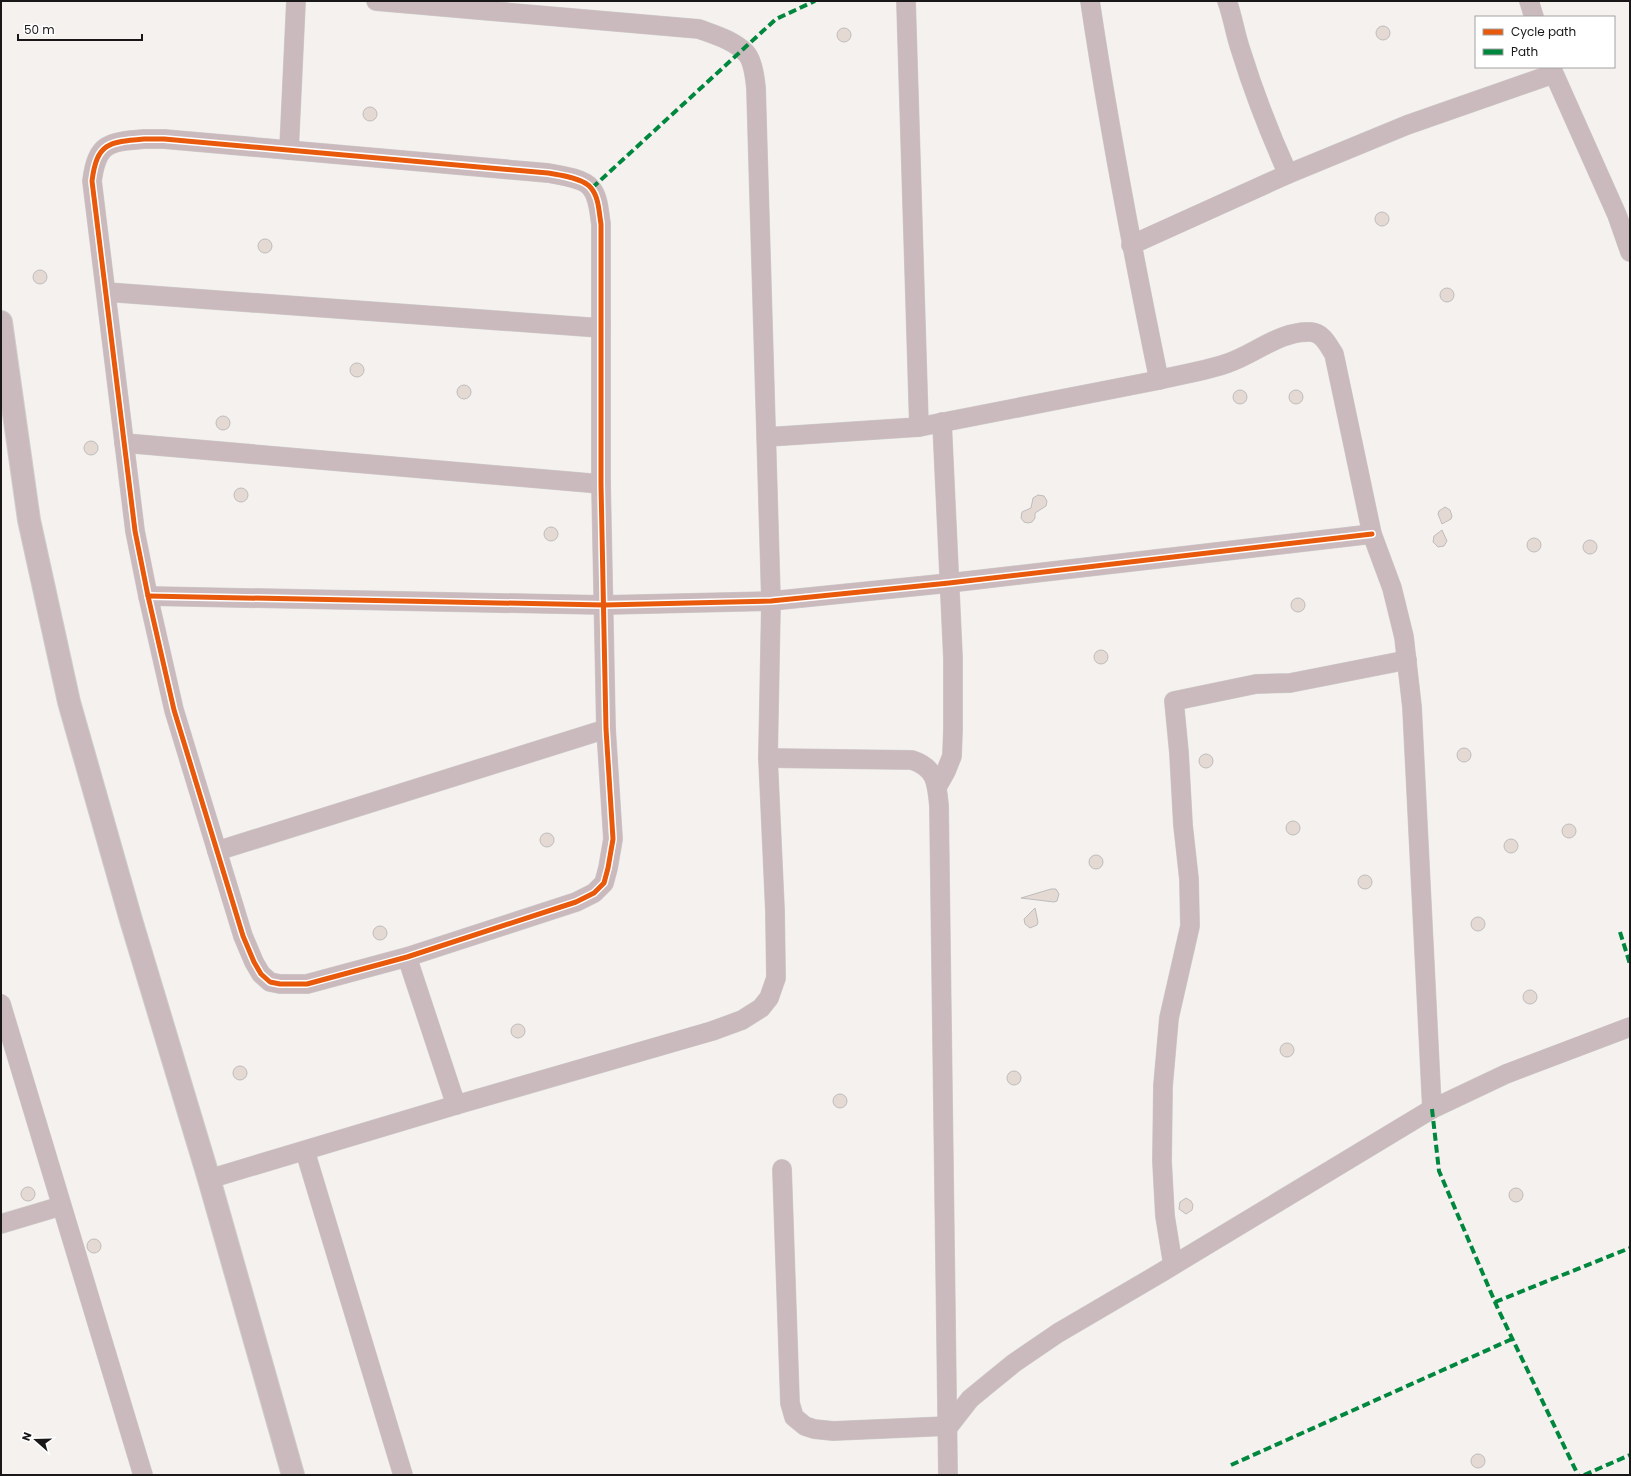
<svg xmlns="http://www.w3.org/2000/svg" width="1631" height="1476" font-family="Poppins,sans-serif">
  <style>
    .building { fill: #e5d9d4; stroke: #bebcbb }
    .lines { fill: none; stroke-linecap: round; stroke-linejoin: round }
    .minor-casing { stroke: #d0cecd; stroke-width: 20 }
    .tertiary-casing { stroke: #d0cecd; stroke-width: 24 }
    .minor { stroke: #cababd; stroke-width: 19 }
    .tertiary { stroke: #cababd; stroke-width: 22 }
    .quiet { stroke: #00873e; stroke-width: 4; stroke-dasharray: 8 4; stroke-linecap: butt }
    .cycleway-casing { stroke: #fff; stroke-width: 8 }
    .cycleway { stroke: #e8590c; stroke-width: 5 }
  </style>
  <rect width="100%" height="100%" fill="#f4f1ef"/>
  <g class="building">
    <circle cx="1383" cy="33" r="7"/>
    <circle cx="844" cy="35" r="7"/>
    <circle cx="370" cy="114" r="7"/>
    <circle cx="1382" cy="219" r="7"/>
    <circle cx="265" cy="246" r="7"/>
    <circle cx="40" cy="277" r="7"/>
    <circle cx="1447" cy="295" r="7"/>
    <circle cx="357" cy="370" r="7"/>
    <circle cx="464" cy="392" r="7"/>
    <circle cx="1240" cy="397" r="7"/>
    <circle cx="1296" cy="397" r="7"/>
    <circle cx="223" cy="423" r="7"/>
    <circle cx="91" cy="448" r="7"/>
    <circle cx="241" cy="495" r="7"/>
    <polygon points="1038,495 1044,496 1047,501 1046,506 1035,513 1035,518 1032,522 1028,523 1024,522 1021,518 1022,512 1031,508 1033,498"/>
    <polygon points="1445,507 1450,510 1452,516 1451,519 1442,524 1438,514 1439,511"/>
    <circle cx="551" cy="534" r="7"/>
    <polygon points="1442,530 1447,541 1444,546 1438,547 1433,542 1434,536"/>
    <circle cx="1534" cy="545" r="7"/>
    <circle cx="1590" cy="547" r="7"/>
    <circle cx="1298" cy="605" r="7"/>
    <circle cx="1101" cy="657" r="7"/>
    <circle cx="1464" cy="755" r="7"/>
    <circle cx="1206" cy="761" r="7"/>
    <circle cx="1293" cy="828" r="7"/>
    <circle cx="1569" cy="831" r="7"/>
    <circle cx="547" cy="840" r="7"/>
    <circle cx="1511" cy="846" r="7"/>
    <circle cx="1096" cy="862" r="7"/>
    <circle cx="1365" cy="882" r="7"/>
    <polygon points="1051,889 1056,889 1059,894 1057,901 1054,902 1021,898"/>
    <polygon points="1035,908 1038,922 1037,925 1030,928 1025,924 1024,919"/>
    <circle cx="1478" cy="924" r="7"/>
    <circle cx="380" cy="933" r="7"/>
    <circle cx="1530" cy="997" r="7"/>
    <circle cx="518" cy="1031" r="7"/>
    <circle cx="1287" cy="1050" r="7"/>
    <circle cx="240" cy="1073" r="7"/>
    <circle cx="1014" cy="1078" r="7"/>
    <circle cx="840" cy="1101" r="7"/>
    <circle cx="28" cy="1194" r="7"/>
    <circle cx="1516" cy="1195" r="7"/>
    <polygon points="1186,1198 1191,1201 1193,1205 1192,1210 1186,1214 1179,1209 1180,1202"/>
    <circle cx="94" cy="1246" r="7"/>
    <circle cx="1478" cy="1461" r="7"/>
  </g>
  <g class="lines">
    <defs>
      <g id="minor">
        <path d="M1227 1C1233 17 1235 34 1241 51 1254 93 1270 134 1288 174"/>
        <polyline points="1529,1 1534,17"/>
        <polyline points="1551,67 1617,215 1630,252"/>
        <path d="M144 139H164L548 173C559 175 584 178 591 188 599 197 599 213 601 224V484L606 729 613 839 608 868 604 883 594 893 576 902 407 957 307 984H280L270 982 261 974 254 962 243 936 174 710 148 596 135 531 92 181C97 143 108 142 144 139Z"/>
        <polyline points="289,150 296,1"/>
        <polyline points="1131,245 1288,174 1407,125 1553,74"/>
        <polyline points="106,292 601,328"/>
        <path d="M1159 380C1182 374 1206 371 1228 363 1255 354 1281 330 1311 332 1323 333 1328 345 1334 354L1372 534 1392 588 1404 637 1412 707 1432 1109"/>
        <path d="M919 427 1159 380C1133 254 1109 128 1090 1"/>
        <polyline points="767,437 919,427 906,1"/>
        <polyline points="124,443 601,484"/>
        <polyline points="148,596 604,605 771,601 949,583 1372,534"/>
        <path d="M768 758 912 760C936 768 937 783 939 806L948 1475"/>
        <polyline points="937,787 946,771 952,756 953,729 953,658 942,422"/>
        <polyline points="217,851 606,729"/>
        <polyline points="407,957 456,1105"/>
        <polyline points="1,1004 143,1475"/>
        <polyline points="305,1151 403,1475"/>
        <polyline points="782,1169 790,1403 794,1417 805,1426 814,1429 833,1431 949,1426 970,1399 987,1385 1014,1363 1058,1333 1162,1272 1432,1109 1506,1074 1630,1027"/>
        <path d="M209 1179 456 1105 712 1031 742 1020 761 1008 769 998 776 978 775 911 768 758 771 601 756 88C755 78 753 60 746 53 733 40 715 35 699 29L376 1"/>
        <polyline points="1,1224 61,1206"/>
        <polyline points="1173,1265 1165,1216 1162,1161 1163,1086 1169,1018 1190,926 1189,879 1183,825 1179,753 1174,701 1256,684 1290,683 1407,660"/>
      </g>
      <polyline id="tertiary" points="1,322 29,520 69,702 131,920 209,1179 293,1475"/>
    </defs>
    <use href="#minor" class="minor-casing"/>
    <use href="#tertiary" class="tertiary-casing"/>
    <use href="#minor" class="minor"/>
    <use href="#tertiary" class="tertiary"/>
    <g class="quiet">
      <polyline points="592,188 776,19 815,1"/>
      <polyline points="1620,932 1630,964"/>
      <polyline points="1432,1109 1439,1171 1498,1309 1578,1475"/>
      <polyline points="1495,1302 1630,1248"/>
      <polyline points="1231,1465 1512,1339"/>
      <polyline points="1584,1475 1630,1455"/>
    </g>
    <defs>
      <g id="cycleway">
        <path d="M144 139H164L548 173C559 175 584 178 591 188 599 197 599 213 601 224V484L606 729 613 839 608 868 604 883 594 893 576 902 407 957 307 984H280L270 982 261 974 254 962 243 936 174 710 148 596 135 531 92 181C97 143 108 142 144 139Z"/>
        <polyline points="148,596 604,605 771,601 949,583 1372,534"/>
      </g>
    </defs>
    <use href="#cycleway" class="cycleway-casing"/>
    <use href="#cycleway" class="cycleway"/>
  </g>
  <rect width="1631" height="1476" fill="none" stroke="#191717" stroke-width="4"/>
  <rect x="1475" y="16" width="140" height="52" fill="#ffffff" stroke="#a3a2a2"/>
  <rect x="1483" y="29" width="20" height="6" fill="#e8590c" stroke="#a3a2a2"/>
  <text x="1511" y="36" font-size="12" fill="#191717">Cycle path</text>
  <rect x="1483" y="49" width="20" height="6" fill="#00873e" stroke="#a3a2a2"/>
  <text x="1511" y="56" font-size="12" fill="#191717">Path</text>
  <g transform="translate(36 1440) rotate(290)" stroke="#ffffff" stroke-width="3" paint-order="stroke">
  <path d="M0-3L7 15L0 10L-7 15Z" fill="#191717"/>
  <text y="-6" font-size="11" font-weight="bold" text-anchor="middle" fill="#191717">N</text>
  </g>
  <path d="M18 34v6h124v-6" fill="none" stroke="#191717" stroke-width="2"/>
  <text x="24" y="34" font-size="12" fill="#191717" stroke="#ffffff" stroke-width="3" paint-order="stroke">50 m</text>
</svg>
